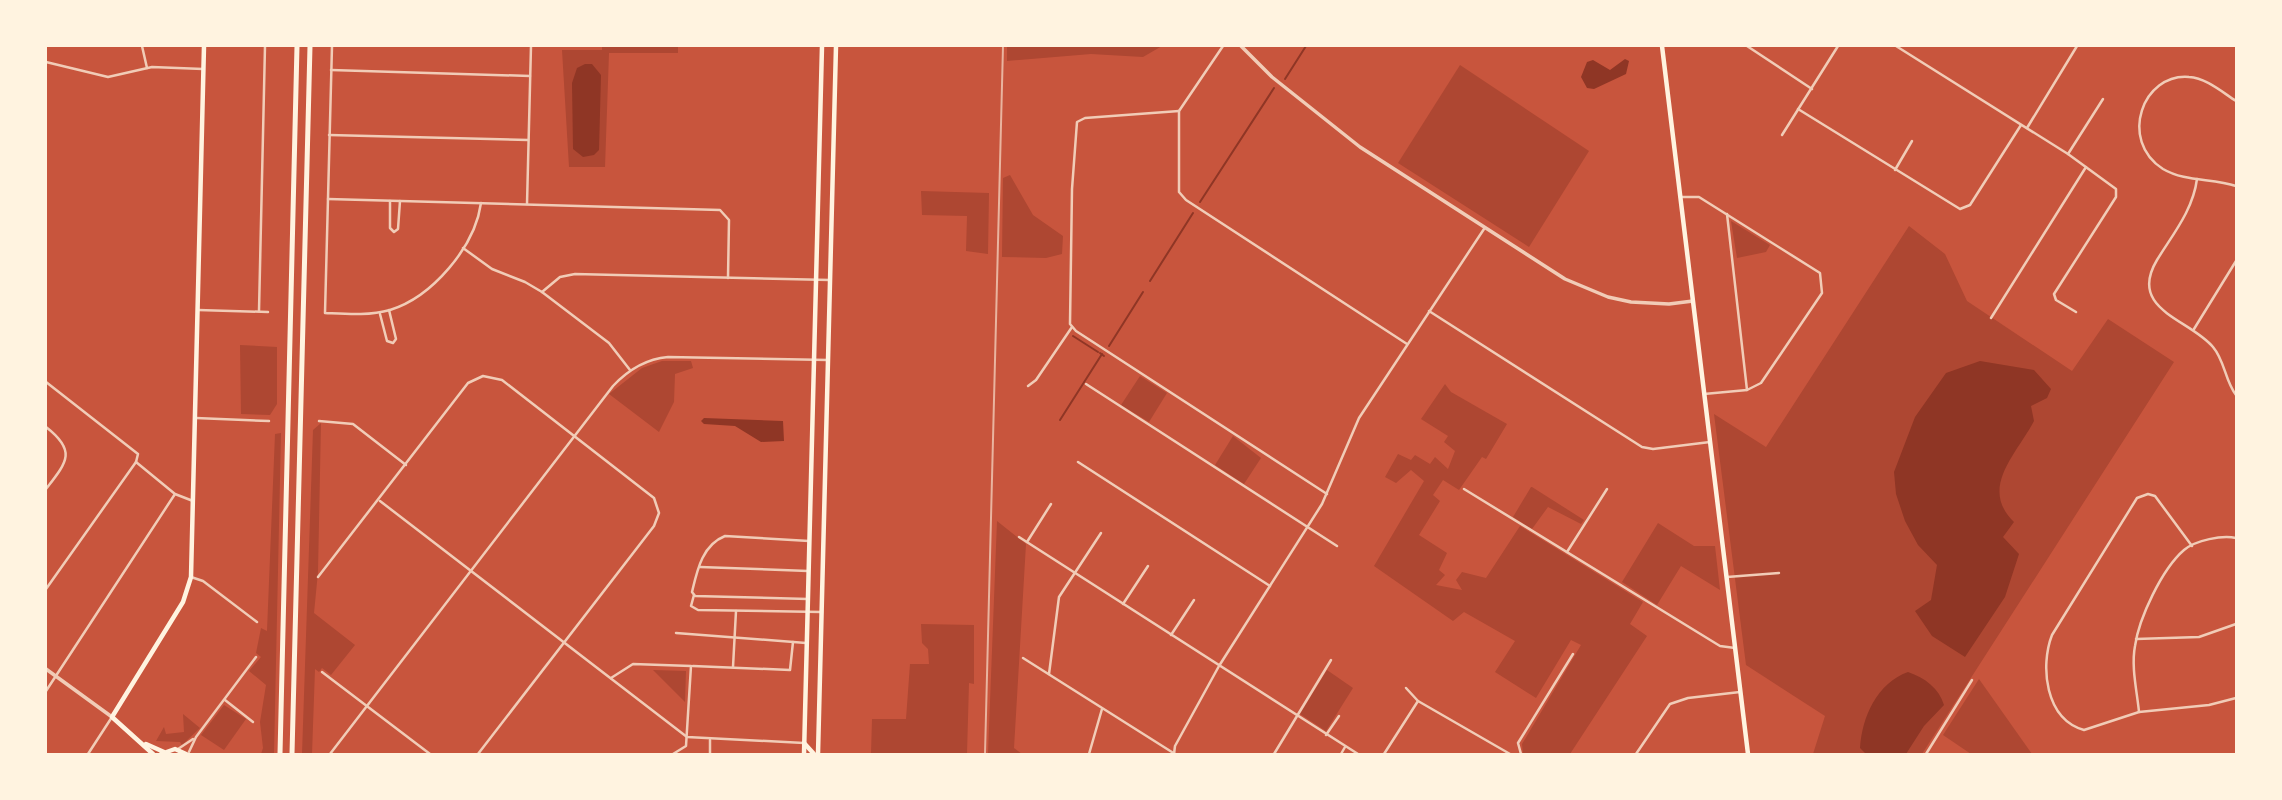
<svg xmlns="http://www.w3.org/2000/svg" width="2282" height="800" font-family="'Roboto Condensed',sans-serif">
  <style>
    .green { fill: #ae4732 }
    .water { fill: #8f3625 }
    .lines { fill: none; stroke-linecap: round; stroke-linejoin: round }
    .stream { stroke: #8f3625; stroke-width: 2 }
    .pedestrian { stroke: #f1ccb7; stroke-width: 2.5 }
    .minor { stroke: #f1ccb7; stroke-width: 2.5 }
    .tertiary { stroke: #f1ccb7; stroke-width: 3.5 }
    .secondary { stroke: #fff3e0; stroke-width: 4.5 }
    .primary { stroke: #fff3e0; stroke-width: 4.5 }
    .motorway { stroke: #fff3e0; stroke-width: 5 }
    .rail { stroke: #e9b49f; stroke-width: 2 }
  </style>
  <rect width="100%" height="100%" fill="#c8553d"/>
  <g class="green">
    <polygon points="602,46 678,46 678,53 609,53 605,167 569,167 562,50 602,50"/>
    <polygon points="1007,46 1162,46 1143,57 1091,54 1007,61"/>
    <polygon points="1460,65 1589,151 1529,247 1398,163"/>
    <polygon points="1010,175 1033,215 1063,236 1062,254 1046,258 1002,257 1003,178"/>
    <polygon points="921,191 989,193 988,254 966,251 967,216 922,215"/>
    <polygon points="1731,221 1770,245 1766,252 1737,258"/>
    <polygon points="1909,226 1945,254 1967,301 2072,371 2108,319 2174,362 1922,754 1813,754 1825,716 1746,665 1714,414 1766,447"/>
    <polygon points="240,345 277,347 277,404 270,415 241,414"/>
    <polygon points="662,361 691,361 693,368 675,374 674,402 659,432 609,394 642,368"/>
    <polygon points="1140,376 1167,393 1149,422 1121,405"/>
    <polygon points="1445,384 1451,392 1507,424 1486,459 1482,457 1459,490 1443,480 1433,495 1440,501 1419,535 1447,553 1439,570 1445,575 1436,585 1462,590 1456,580 1462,572 1486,578 1520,526 1643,602 1630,624 1647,636 1570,754 1523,754 1522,744 1581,645 1571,640 1536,698 1495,672 1515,641 1464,612 1453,621 1374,566 1424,481 1411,470 1396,483 1385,477 1398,454 1411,460 1415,455 1430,464 1435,457 1448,469 1455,451 1444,442 1448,436 1421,419"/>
    <polygon points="321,423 318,572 314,613 355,645 331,675 322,668 319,672 315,669 312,754 302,754 313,430"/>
    <polygon points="281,433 274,754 261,754 263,748 260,722 266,685 249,671 261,657 256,653 261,628 267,631 275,434"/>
    <polygon points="1233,436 1261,458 1244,484 1215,465"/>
    <polygon points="1531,487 1532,487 1584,520 1581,524 1548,507 1532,529 1513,517"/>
    <polygon points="997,521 1026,544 1014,748 1022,754 988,754"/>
    <polygon points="1658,523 1694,546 1715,546 1720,590 1681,566 1657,605 1622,582"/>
    <polygon points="921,624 974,625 974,684 969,683 967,754 871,754 872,719 906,719 910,664 929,664 928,649 922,643"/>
    <polygon points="653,670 686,671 685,702"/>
    <polygon points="1327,670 1353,688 1326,731 1300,714"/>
    <polygon points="1979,679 2032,754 1971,754 1943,735"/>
    <polygon points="224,705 246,719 224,750 201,735"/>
    <polygon points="183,714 200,728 182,745 180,742 156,741 164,727 166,734 184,732"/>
  </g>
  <g class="water">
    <polygon points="1625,59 1629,61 1626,74 1594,89 1587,88 1581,77 1587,62 1593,60 1610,70"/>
    <polygon points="585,64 592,64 601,75 599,150 594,155 583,157 573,149 572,83 577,68"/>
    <path d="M1980 361 2034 370 2051 389 2047 398 2031 406 2034 421C2016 455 1979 488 2014 522L2003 537 2019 554 2005 597 1965 657 1932 636 1915 611 1931 600 1937 565 1918 545 1905 521 1896 494 1894 472 1915 417 1946 373Z"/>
    <polygon points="704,418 783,421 784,441 761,442 735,426 704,424 701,421"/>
    <path d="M1908 672C1925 678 1939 688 1944 705L1924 726 1906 754H1866L1860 748C1862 717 1877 683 1908 672Z"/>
  </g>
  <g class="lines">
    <g class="stream">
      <polyline points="1285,79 1306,46"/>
      <polyline points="1200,202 1274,88"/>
      <polyline points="1150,281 1193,213"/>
      <polyline points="1073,336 1098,352"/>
      <polyline points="1109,346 1143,292"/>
      <polyline points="1100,353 1104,356"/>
      <polyline points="1060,420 1102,354"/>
    </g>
    <polyline class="pedestrian" points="46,382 138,454 136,462"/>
    <g class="minor">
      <polyline points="142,46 147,68"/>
      <path d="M332 46 325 313C346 314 369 316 390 310 432 297 475 247 481 203"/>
      <polyline points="1223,46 1179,111 1179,192 1186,200 1407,344"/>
      <polyline points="1747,46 1812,89"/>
      <polyline points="1896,46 2068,154 2116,189 2116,197 2054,294 2056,300 2076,312"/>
      <polyline points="46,62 108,77 152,67 203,69"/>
      <polyline points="331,70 530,76"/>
      <path d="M2236 101C2222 92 2206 78 2189 77 2143 73 2118 140 2163 169 2185 182 2213 178 2236 186"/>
      <polyline points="1798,109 1960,209 1970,205 2021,125"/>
      <polyline points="1179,111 1085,118 1077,122 1072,189 1070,324 1076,331 1327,494"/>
      <polyline points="2027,128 2077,46"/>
      <polyline points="329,135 528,140"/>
      <polyline points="1782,135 1838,46"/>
      <polyline points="2068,154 2103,99"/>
      <polyline points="1895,170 1912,141"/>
      <path d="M2197 179C2193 210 2173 234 2157 260 2127 310 2190 319 2213 347 2225 361 2225 381 2236 395"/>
      <polyline points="1680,197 1699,197 1820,273 1822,293 1761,383 1747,390 1704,394"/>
      <polyline points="328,199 720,210 729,220 728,278"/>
      <polyline points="390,201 390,228 394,232 398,229 400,201"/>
      <polyline points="527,204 531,46"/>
      <polyline points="1727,214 1747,390"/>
      <polyline points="463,248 492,269 525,282 542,292 609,343 630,370"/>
      <polyline points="542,292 560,277 575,274 830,280"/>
      <polyline points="198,310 268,312"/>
      <polyline points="259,311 265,46"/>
      <polyline points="1429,311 1642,447 1653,449 1710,442"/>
      <polyline points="380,314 387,341 393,343 396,339 389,310"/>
      <polyline points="1991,318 2086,167"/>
      <polyline points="2194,329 2236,261"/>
      <polyline points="1086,384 1337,546"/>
      <polyline points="1028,386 1036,380 1072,327"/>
      <polyline points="196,418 269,421"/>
      <polyline points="319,421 353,424 406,465"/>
      <path d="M46 427C77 451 67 462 46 489"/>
      <polyline points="1078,462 1270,586"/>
      <polyline points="1464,489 1720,646 1735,648"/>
      <polyline points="380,501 687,737 804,743"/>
      <polyline points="1019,537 1358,754"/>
      <polyline points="1027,542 1051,504"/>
      <path d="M2192 546 2155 496 2148 494 2137 498 2052 635C2040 666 2045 719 2084 730L2139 712 2209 705 2236 698"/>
      <polyline points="1567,552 1607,489"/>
      <polyline points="700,567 808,571"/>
      <polyline points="191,577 203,581 257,622"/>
      <polyline points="318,577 468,383 483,376 502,380 654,498 659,513 654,526 478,754"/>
      <polyline points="1727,577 1779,573"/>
      <polyline points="46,589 136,462 175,494 193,501"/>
      <polyline points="694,595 691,606 698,610 822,612"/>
      <path d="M808 599 695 596 692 592C697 571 702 545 725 536L809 541"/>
      <polyline points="1123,604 1148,566"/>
      <polyline points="676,633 806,643"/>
      <polyline points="1171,635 1194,600"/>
      <polyline points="2136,639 2199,637 2236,624"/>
      <polyline points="1023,658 1175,754"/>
      <polyline points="693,666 790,670 793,642"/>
      <polyline points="733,667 736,611"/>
      <polyline points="322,672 430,754"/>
      <polyline points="1049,674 1059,597 1101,533"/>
      <polyline points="611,678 633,664 691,666 686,746 673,754"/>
      <polyline points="1406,688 1418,701 1510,754"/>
      <polyline points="46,691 175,494"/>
      <polyline points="225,700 253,722"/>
      <path d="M2139 712C2137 691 2131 667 2135 646 2139 618 2162 569 2184 550 2196 540 2222 535 2236 538"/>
      <polyline points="1326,735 1339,716"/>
      <polyline points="178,749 193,739"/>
      <polyline points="88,754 112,717"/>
      <polyline points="188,754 196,737 256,657"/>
      <path d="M330 754 613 386C628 370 645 359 668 357L828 360"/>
      <polyline points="710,754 710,740"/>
      <polyline points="1089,754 1102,709"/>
      <polyline points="1174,754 1175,746 1219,666 1322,504 1359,418 1484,229"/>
      <polyline points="1274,754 1331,660"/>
      <polyline points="1341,754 1345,747"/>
      <polyline points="1384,754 1418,701"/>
      <polyline points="1521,754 1518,743 1573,654"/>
      <polyline points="1636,754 1670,704 1688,698 1740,692"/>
      <polyline points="1926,754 1972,680"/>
    </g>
    <g class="tertiary">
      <polyline points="1241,46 1272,77 1360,147 1565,279 1608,297 1631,302 1669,304 1693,301"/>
      <polyline points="46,669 112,717"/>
    </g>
    <g class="secondary">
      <polyline points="1662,46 1748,754"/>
      <polyline points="146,744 164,752"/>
      <polyline points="153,754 112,717 183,602 191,577 204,46"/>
      <polyline points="161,754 175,749 186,754"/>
    </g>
    <g class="primary">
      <polyline points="804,743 814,754"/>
      <polyline points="804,754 822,46"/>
      <polyline points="818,754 836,46"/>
    </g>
    <g class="motorway">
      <polyline points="280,754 297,46"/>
      <polyline points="292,754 310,46"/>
    </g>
    <polyline class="rail" points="985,754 1003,46"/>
  </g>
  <rect width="2282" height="800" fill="none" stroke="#fff3e0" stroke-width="94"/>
</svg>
